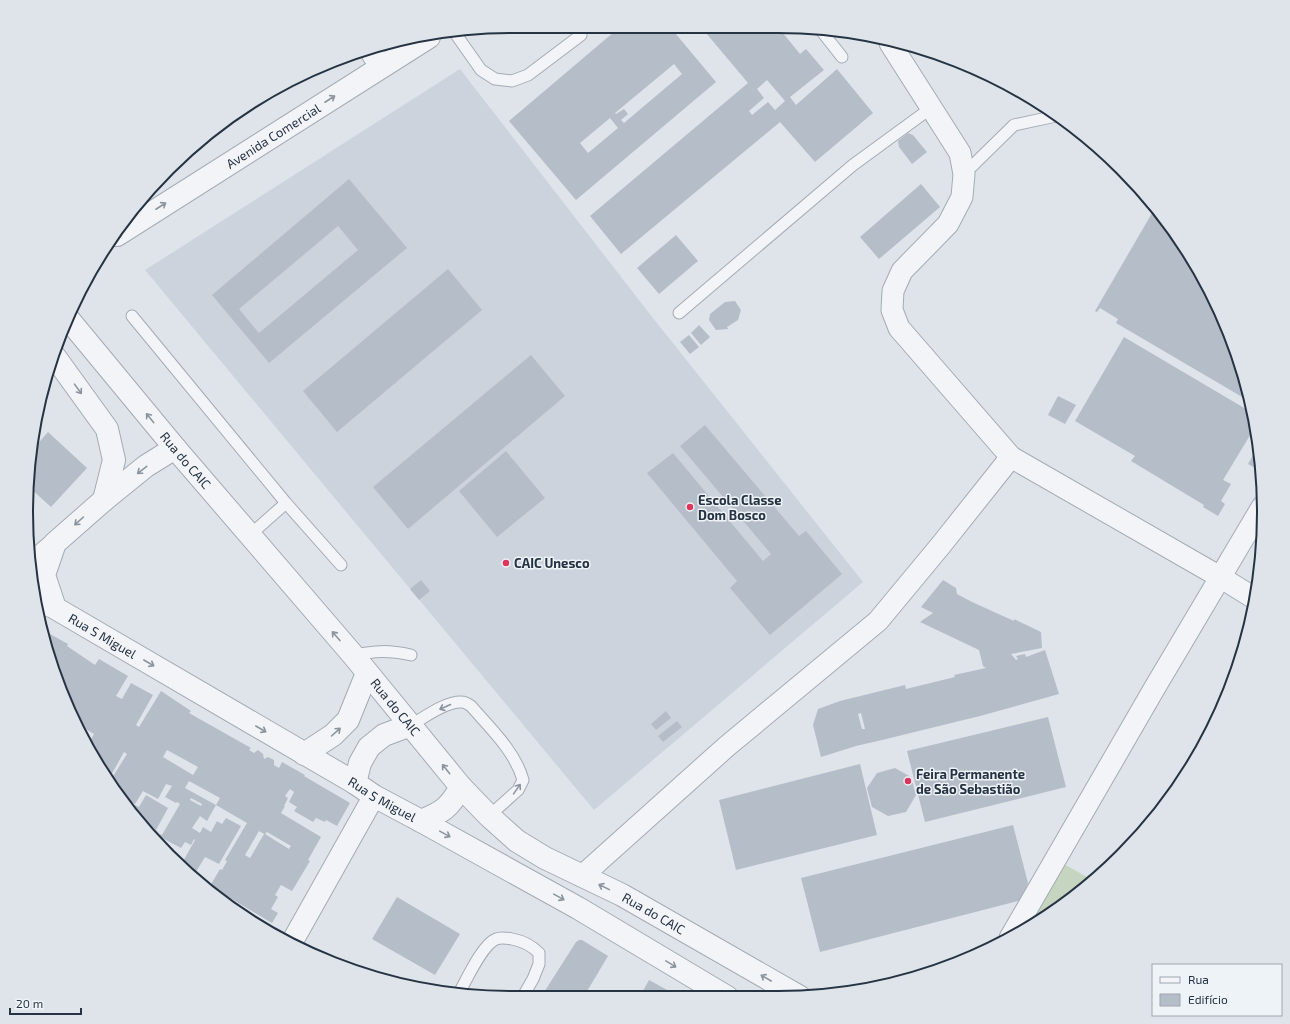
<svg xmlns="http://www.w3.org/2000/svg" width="1290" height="1024" font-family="'Exo 2',sans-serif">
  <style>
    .built { fill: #ccd3dc }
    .green { fill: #c6d5bf }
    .building { fill: #b5bdc8; fill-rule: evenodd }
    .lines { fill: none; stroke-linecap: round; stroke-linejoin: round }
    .service-casing { stroke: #a4abb5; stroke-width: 13 }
    .minor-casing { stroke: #a4abb5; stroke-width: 23 }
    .tertiary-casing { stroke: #a4abb5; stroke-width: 24 }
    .service { stroke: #f2f4f8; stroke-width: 11 }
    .minor { stroke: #f2f4f8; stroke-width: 21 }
    .tertiary { stroke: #f2f4f8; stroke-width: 22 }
    .oneway { stroke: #8c949e }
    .poi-dot { fill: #dd355b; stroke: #eef3f7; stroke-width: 1.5 }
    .labels { text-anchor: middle; stroke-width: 3; stroke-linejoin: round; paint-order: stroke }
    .street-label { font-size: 13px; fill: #263343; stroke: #eef3f7 }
    .poi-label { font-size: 13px; font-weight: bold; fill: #263343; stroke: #eef3f7; text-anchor: start }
    .rim { fill: none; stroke: #263343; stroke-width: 2 }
  </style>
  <rect width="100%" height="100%" fill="#dfe4ea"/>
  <polygon class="built" points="460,69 649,313 863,582 594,810 145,270"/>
  <polygon class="green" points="1064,864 1094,881 1027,928"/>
  <g class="building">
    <path d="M621 26 670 27 716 82 576 200 509 121ZM674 64 682 74 624 123 621 120 628 114 624 109 616 114 615 113ZM610 118 618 128 588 153 580 143Z"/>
    <path d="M701 27H778L800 54 806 49 824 70 790 97 796 105 837 69 873 113 815 162 780 122 621 254 590 216 748 83ZM767 80 785 101 775 110 768 102 752 115 749 111 764 98 757 89Z"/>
    <polygon points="908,133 913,135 927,152 912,164 899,147 898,141"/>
    <path d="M349 179 407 248 269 363 212 295ZM338 226 358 250 259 333 239 309Z"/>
    <polygon points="921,184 940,207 879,259 860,237"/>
    <polygon points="1155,208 1199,269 1238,356 1249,401 1116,323 1118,319 1100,308 1097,312 1095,311"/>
    <polygon points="676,235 698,261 659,294 637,268"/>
    <polygon points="448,269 482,310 337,432 303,391"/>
    <polygon points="735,301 741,310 738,320 727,327 728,329 716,330 709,320 710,314 725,302"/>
    <polygon points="699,325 710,337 701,345 691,333"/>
    <polygon points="689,335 699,347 690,354 680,342"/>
    <polygon points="1124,337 1251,412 1255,427 1223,480 1231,484 1221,501 1225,504 1218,516 1203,507 1204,505 1131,461 1135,456 1075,421"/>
    <polygon points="531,355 565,396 408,529 373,487"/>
    <polygon points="1058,396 1076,405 1065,424 1048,415"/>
    <polygon points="705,425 799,536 806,531 842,574 770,635 730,588 737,581 647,473 673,453 763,561 771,554 680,446"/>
    <polygon points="48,432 87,468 51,507 29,487 35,447"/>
    <polygon points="506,451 545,498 497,537 459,491"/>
    <polygon points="1256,453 1260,455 1260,464 1257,469 1248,464 1253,455 1255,455"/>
    <polygon points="421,580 430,591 419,600 410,589"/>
    <path d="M943 580 956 588 957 594 972 602 1014 621V619L1041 632 1042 648 1011 654 1016 660 1018 659 1016 656 1025 654 1026 657 1045 650 1059 694 980 716 882 740 856 746 821 757 813 725 818 709 840 701 905 685 906 689 955 677 954 675 986 668 983 666 979 650 920 622 933 613 921 607ZM861 713 865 729H862L858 714Z"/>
    <path d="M41 629 68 644 67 646 95 665 99 659 128 676 116 696 122 699 131 683 153 695 136 725 139 727 161 691 191 711 189 713 251 748 249 750 254 753 258 750 263 754 264 759 268 757 274 760V765L279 768 282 762 305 775 304 776 350 803 337 826 326 820 325 822 316 818 313 822 294 811 297 807 289 802 294 792 290 789 285 796 288 798 284 806H285L281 813 321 837 308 860 310 861 292 891 281 885 275 895 278 897 271 909 278 913 272 923 210 886 220 869 222 870 227 861 225 860 247 823 216 805 220 798 189 781 185 788 216 805 207 821 200 816 192 828 200 833 203 827 211 832 217 821 222 824 226 818 241 826 219 864 205 857 194 875 181 865 195 840 194 839 191 845 185 842 181 848 162 838 160 841 174 849 171 855 146 832 131 811 135 805 139 807 146 795 168 808 156 830 159 833H158L162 835 180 804 177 802 176 803 165 797 172 786 166 784 158 799 143 791 135 804 128 801 126 804 110 781 127 754 124 752 109 779 91 755 89 750 92 744 89 743 94 734 79 725 43 638ZM167 750 198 767 193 775 163 757ZM191 798 202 804 201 806 190 800ZM259 831 264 834 246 865 250 858 245 855ZM267 832 291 846 289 849 265 834Z"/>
    <polygon points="666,711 671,718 656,730 651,724"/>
    <polygon points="1048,717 1066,787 925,822 907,751"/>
    <polygon points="677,721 682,727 663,742 658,736"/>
    <polygon points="860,764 877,835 736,870 719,800"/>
    <polygon points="895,768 911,777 916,795 906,812 888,816 872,807 867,788 877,773"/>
    <polygon points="1013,825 1028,883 1022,900 820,952 801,878"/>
    <polygon points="397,897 460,934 435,975 372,939"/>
    <polygon points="579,940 582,940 608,956 583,998 538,998 539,996 541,997 576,942"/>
    <polygon points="649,980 669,991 667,995 671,997 639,998"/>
  </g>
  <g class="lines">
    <defs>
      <g id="service">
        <polyline points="820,29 842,57"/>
        <polyline points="455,33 481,70 495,79 512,81 528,75 581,35"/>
        <polyline points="964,174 1014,125 1056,116"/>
        <polyline points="679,313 853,165 931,108"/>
        <polyline points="132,316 286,503 341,565"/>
        <polyline points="250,535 286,503"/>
        <path d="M353 655C375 651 388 650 411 655"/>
        <path d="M411 725C425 717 446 701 462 702 465 702 468 704 471 706 490 728 515 751 523 780L518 790 489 816"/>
        <path d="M459 993C467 979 482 945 496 939 501 937 507 938 512 939 523 941 531 945 539 953V964L533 979 522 998"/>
      </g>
      <g id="minor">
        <polyline points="890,43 960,153 964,174 962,197 948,224 902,271 893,291 892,310 899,328 1011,457 1220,577 1254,598"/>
        <polyline points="33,562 55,543"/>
        <polyline points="38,602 55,608"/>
        <polyline points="582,876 726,747 878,621 941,545 1011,457"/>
        <polyline points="1010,938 1154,689 1262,507"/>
        <polyline points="292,942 374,796"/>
      </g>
      <g id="tertiary">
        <polyline points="370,49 374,56 383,66"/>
        <path id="s1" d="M117 235 429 37"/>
        <path id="s2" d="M70 321 175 448 353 655 461 787 489 816 517 841 545 858 622 895 800 997"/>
        <polyline points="55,357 107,429 114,460 104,500"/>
        <path id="s3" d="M175 448 146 466 104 500 55 543 44 575 55 608 355 783 374 796 421 821 578 908 727 997"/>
        <polyline points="304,754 333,735 348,720 367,673"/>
        <polyline points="355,783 360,763 369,747 384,735 411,725"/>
        <path d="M421 821C443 812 449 808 461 787"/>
      </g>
    </defs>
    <use href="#service" class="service-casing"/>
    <use href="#minor" class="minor-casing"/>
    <use href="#tertiary" class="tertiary-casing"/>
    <use href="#service" class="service"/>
    <use href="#minor" class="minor"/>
    <use href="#tertiary" class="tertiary"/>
  </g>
  <defs><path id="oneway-shaft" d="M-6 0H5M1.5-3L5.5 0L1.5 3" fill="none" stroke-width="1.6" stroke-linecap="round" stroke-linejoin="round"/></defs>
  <g class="oneway">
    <use href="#oneway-shaft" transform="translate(330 99) rotate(-33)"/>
    <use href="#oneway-shaft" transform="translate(161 206) rotate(-33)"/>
    <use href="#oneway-shaft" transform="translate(78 389) rotate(54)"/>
    <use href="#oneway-shaft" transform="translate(150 418) rotate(-129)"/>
    <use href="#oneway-shaft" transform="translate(142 470) rotate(142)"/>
    <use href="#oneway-shaft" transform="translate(79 521) rotate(138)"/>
    <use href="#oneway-shaft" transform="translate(336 636) rotate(-131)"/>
    <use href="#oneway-shaft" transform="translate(149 663) rotate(30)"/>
    <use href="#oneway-shaft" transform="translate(445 707) rotate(156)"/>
    <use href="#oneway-shaft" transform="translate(261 729) rotate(30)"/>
    <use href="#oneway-shaft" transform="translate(336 732) rotate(-42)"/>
    <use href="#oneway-shaft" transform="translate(446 769) rotate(-129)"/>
    <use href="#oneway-shaft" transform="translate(517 789) rotate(-55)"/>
    <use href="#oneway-shaft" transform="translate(445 834) rotate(29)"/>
    <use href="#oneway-shaft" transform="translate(604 887) rotate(-154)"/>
    <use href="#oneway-shaft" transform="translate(559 897) rotate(29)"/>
    <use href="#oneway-shaft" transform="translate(671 964) rotate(31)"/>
    <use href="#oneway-shaft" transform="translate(766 978) rotate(-150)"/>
  </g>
  <g class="poi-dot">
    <circle cx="690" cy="507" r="4"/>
    <circle cx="506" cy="563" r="4"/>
    <circle cx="908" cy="781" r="4"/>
  </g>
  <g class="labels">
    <g class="street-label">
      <text dy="5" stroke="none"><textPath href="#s1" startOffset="185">Avenida Comercial</textPath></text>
      <text dy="5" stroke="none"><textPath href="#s2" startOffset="181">Rua do CAIC</textPath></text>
      <text dy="5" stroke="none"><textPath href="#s3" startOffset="277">Rua S Miguel</textPath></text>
      <text dy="5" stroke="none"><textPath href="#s2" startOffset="505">Rua do CAIC</textPath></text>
      <text dy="5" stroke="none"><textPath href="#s3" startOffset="601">Rua S Miguel</textPath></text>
      <text dy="5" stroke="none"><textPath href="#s2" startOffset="841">Rua do CAIC</textPath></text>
    </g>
    <g class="poi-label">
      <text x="698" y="505">Escola Classe<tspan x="698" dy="15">Dom Bosco</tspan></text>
      <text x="514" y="568">CAIC Unesco</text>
      <text x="916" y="779">Feira Permanente<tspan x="916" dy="15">de São Sebastião</tspan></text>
    </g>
  </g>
  <path d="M0 0H1290V1024H0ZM512 33H778A479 479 0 0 1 1257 512V512A479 479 0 0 1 778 991H512A479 479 0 0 1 33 512V512A479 479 0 0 1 512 33Z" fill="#dee4e9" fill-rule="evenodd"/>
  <path class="rim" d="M512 33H778A479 479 0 0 1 1257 512V512A479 479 0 0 1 778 991H512A479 479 0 0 1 33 512V512A479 479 0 0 1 512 33Z"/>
  <rect x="1152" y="964" width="130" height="52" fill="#eef3f7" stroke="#9ea6af"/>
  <rect x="1160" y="977" width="20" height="6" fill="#f2f4f8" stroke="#9ea6af"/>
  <text x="1188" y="984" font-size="12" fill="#263343">Rua</text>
  <rect x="1160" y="994" width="20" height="12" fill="#b5bdc8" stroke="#9ea6af"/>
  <text x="1188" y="1004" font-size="12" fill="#263343">Edifício</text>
  <path d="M10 1008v6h71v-6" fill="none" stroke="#263343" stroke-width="2"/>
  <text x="16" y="1008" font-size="12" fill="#263343" stroke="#eef3f7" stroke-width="3" paint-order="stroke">20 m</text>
</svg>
